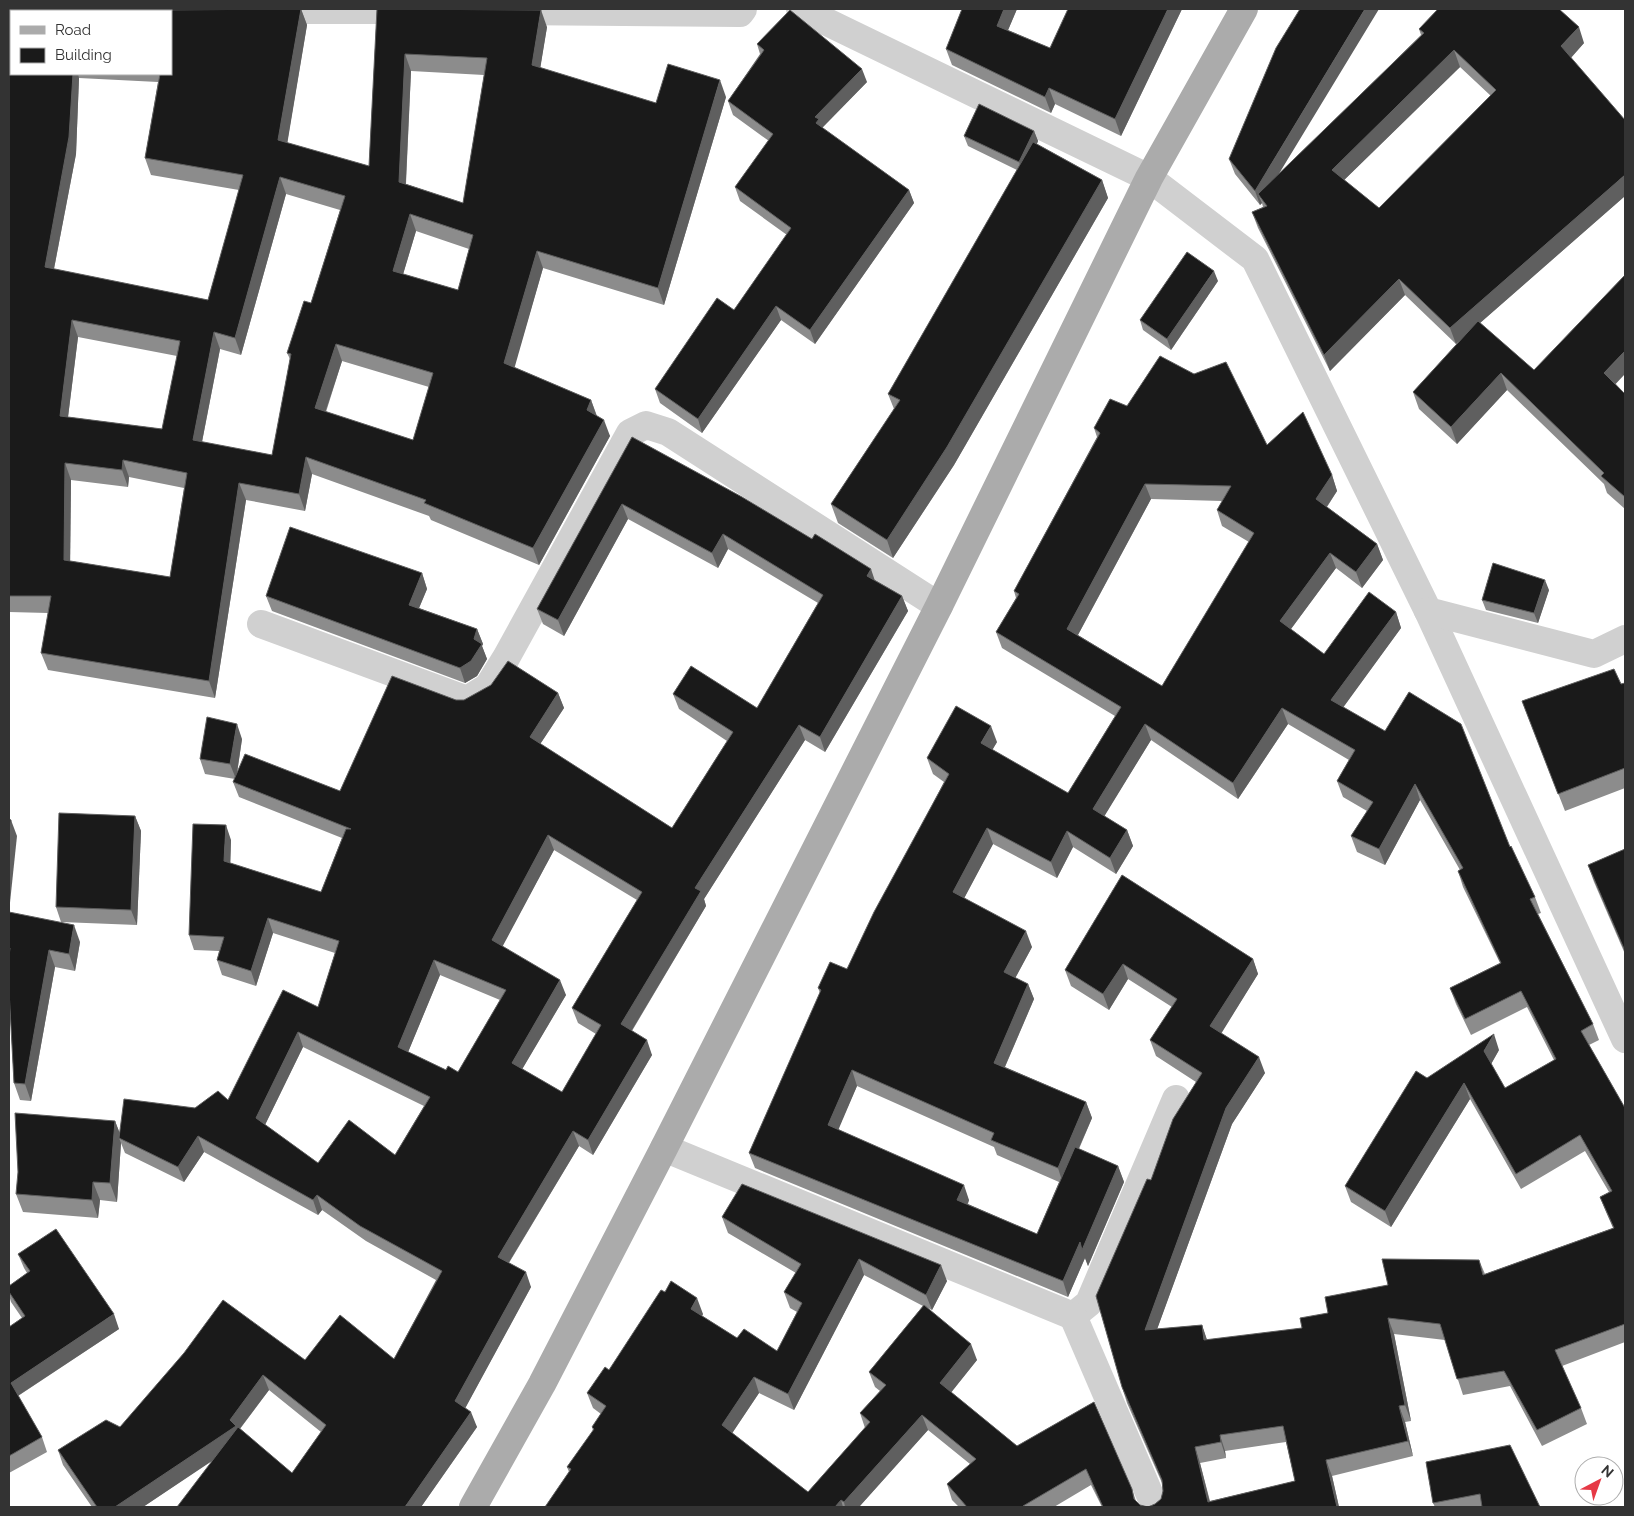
<svg xmlns="http://www.w3.org/2000/svg" width="1634" height="1516" font-family="Raleway,sans-serif">
  <style>
    .lines { fill: none; stroke-linecap: round; stroke-linejoin: round }
    .minor { stroke: #d0d0d0; stroke-width: 28 }
    .major { stroke: #ababab; stroke-width: 28 }
    .wall { fill: #8c8c8c; fill-rule: evenodd }
    .shaded-wall { fill: #5f5f5f }
    .building { fill: #1a1a1a; stroke: #5f5f5f; fill-rule: evenodd }
  </style>
  <rect width="100%" height="100%" fill="#fff"/>
  <g class="lines">
    <g class="minor">
      <polyline points="800,9 1149,178 1255,259 1428,611 1625,1039"/>
      <polyline points="265,10 414,10"/>
      <polyline points="505,11 740,13 743,9"/>
      <polyline points="1428,611 1594,654 1625,639"/>
      <polyline points="261,624 467,700 488,687 506,658 630,433 646,425 668,432 939,606"/>
      <polyline points="664,1148 1073,1316 1089,1303 1176,1099"/>
      <polyline points="1073,1316 1153,1502 1153,1507"/>
    </g>
    <polyline class="major" points="473,1507 542,1384 664,1148 939,606 1149,178 1244,9"/>
  </g>
  <g class="wall">
    <path d="M301 9 307 25 287 143 369 166 377 9 547 27 540 68 656 103 726 97 664 305 543 268 514 367 591 400 597 416 610 436 539 565 431 520 429 516 312 474 305 511 246 500 215 698 48 670 41 653 48 613 9 612V12L11 74H171V11L157 10ZM411 71 484 75 463 203 406 184ZM79 78 158 82 145 158 151 175 239 190 208 300 54 269 76 154ZM286 194 340 210 311 303 287 353 290 359 272 455 202 442 220 349 241 355ZM416 231 469 249 458 290 403 274ZM78 337 177 356 162 429 68 417ZM342 361 429 387 413 440 326 412ZM129 477 184 488 170 577 70 561 71 480 128 487Z"/>
    <polygon points="962,9 1017,9 1008,30 1050,48 1182,9 1121,136 1055,104 1051,113 952,65 946,49"/>
    <path d="M1419 29 1584 43 1571 58 1625 196 1480 323 1534 370 1616 384 1625 394V509L1607 493 1604 484 1507 390 1457 444 1419 409 1413 392 1461 339 1456 344 1405 295 1330 371 1258 228 1252 212 1263 207 1262 203 1260 205 1235 174 1229 159 1279 175 1421 35ZM1460 67 1491 96 1379 208 1344 180Z"/>
    <polygon points="757,44 867,82 822,128 909,190 914,203 815,344 781,320 702,433 660,403 655,389 734,310 787,235 740,201 735,187 769,141 733,115 728,101 760,54"/>
    <polygon points="1034,131 1038,141 1037,144 1102,180 1108,198 954,465 893,558 838,523 831,504 894,409 888,394 1017,170 968,146 964,136"/>
    <polygon points="1218,281 1171,350 1143,330 1140,320"/>
    <path d="M1127 406 1267 445 1332 475 1337 491 1327 507 1377 544 1383 560 1362 588 1336 568 1291 629 1324 654 1396 612 1401 628 1343 707 1510 847 1535 897 1541 913 1538 914 1593 1024 1599 1040 1589 1045 1625 1108V1342L1562 1366 1581 1408 1587 1424 1542 1446 1510 1386 1463 1395 1445 1340 1394 1334 1411 1421 1405 1422 1413 1456 1332 1476 1339 1507H1102L1091 1485 1054 1507H959L952 1500 947 1484 970 1464 928 1430 859 1507H545L569 1472 567 1467 593 1431 592 1427 601 1414 593 1408 587 1393 609 1370 665 1292 703 1314 702 1316 737 1338 777 1351 797 1312 790 1308 784 1292 796 1273 728 1233 722 1217 947 1281 932 1310 926 1307 977 1360 951 1392 1017 1446 1094 1402 1132 1489 1136 1501 1140 1505 1148 1507 1155 1504 1161 1499 1163 1491 1162 1483 1127 1403 1122 1387 1151 1180 1196 1082 1156 1056 1150 1040 1172 1007 1128 979 1109 1010 1071 986 1065 970 1122 875 1253 959 1258 974 1221 1033 1265 1073 1232 1124 1157 1329 1202 1325 1207 1340 1302 1328 1328 1313 1388 1285 1479 1260 1485 1274 1613 1228 1606 1212 1600 1197 1609 1192 1585 1151 1521 1189 1470 1099 1391 1227 1351 1202 1345 1186 1427 1078 1499 1050 1491 1064 1505 1088 1554 1060 1527 1007 1471 1035 1456 1004 1450 988 1500 963 1463 887 1458 871 1460 870 1420 800 1385 865 1357 852 1351 836 1367 811 1343 797 1337 781 1349 760 1288 724 1238 799 1151 740 1104 816 1127 830 1133 846 1116 874 1073 847 1057 878 993 844 964 898 1032 947 1015 978 1028 984 1034 999 1005 1067 1086 1102 1092 1118 1079 1149 1118 1166 1124 1182 1088 1266 1085 1258 1068 1297 755 1168 749 1153 820 993 818 988 847 969 944 782 933 774 927 758 997 742 992 750 1068 793 1115 716 1002 648 996 632 1016 598 1014 591 1097 437 1094 428ZM1151 499 1222 501 1217 510 1222 526 1249 542 1162 686 1078 635ZM857 1086 994 1147 997 1155 1059 1182 1037 1234 968 1204 969 1200 838 1129ZM864 1275 923 1306 869 1372 875 1387 880 1391 860 1413 865 1428 808 1492 732 1433 759 1393 794 1410ZM1286 1442 1295 1481 1210 1501 1200 1463 1226 1458 1225 1451Z"/>
    <path d="M632 437 902 596 908 611 825 752 805 740 704 899 706 906 632 1031 652 1055 593 1155 579 1146 509 1263 531 1287 465 1408 477 1427 421 1507 214 1459 143 1507H92L63 1465 58 1450 305 1360 394 1359 436 1280 366 1241 322 1210 318 1215 204 1152 184 1182 125 1153 121 1143 117 1202 100 1200 98 1218 23 1212 16 1194 115 1121 120 1134 195 1108 228 1100 318 1007 335 953 273 933 256 986 222 975 217 960 219 951 194 950 189 935 231 840 230 863 321 892 342 838 239 797 233 782 235 779 205 774 200 759 242 739 237 774 340 791 456 700H464L558 693 564 708 540 744 672 828 727 741 679 709 673 694 757 708 818 603 728 549 718 568 628 519 564 636 543 624 537 609ZM554 850 637 900 572 1008 578 1023 596 1034 562 1092 522 1069 566 995 502 946ZM440 975 500 1000 458 1072 446 1070 408 1052ZM303 1047 424 1106 395 1155 318 1163 265 1125ZM269 1390 321 1432 292 1473 240 1429Z"/>
    <polygon points="422,573 427,589 419,608 477,629 483,644 482,646 487,659 477,676 465,683 272,611 266,596"/>
    <polygon points="1549,590 1538,623 1486,610 1482,600"/>
    <polygon points="1625,683 1625,788 1565,811 1522,701 1621,684"/>
    <polygon points="135,816 141,831 137,925 61,922 56,907"/>
    <polygon points="1625,849 1625,954 1594,882 1588,865"/>
    <polygon points="9,912 80,942 75,971 55,967 31,1101 20,1100 14,1083 10,1006 9,1006"/>
    <polygon points="18,1254 119,1329 18,1396 42,1437 47,1452 9,1473 9,1327 22,1318 11,1302 9,1295 9,1286 27,1273 24,1268"/>
    <polygon points="1426,1462 1540,1507 1435,1507 1433,1503"/>
  </g>
  <g class="shaded-wall">
    <polygon points="301,9 307,25 285,157 278,140"/>
    <polygon points="1004,9 1017,9 1003,42 997,26"/>
    <polygon points="1168,9 1182,9 1121,136 1115,119"/>
    <polygon points="1365,9 1379,9 1263,200 1258,194 1262,203 1260,205 1255,191"/>
    <polygon points="541,10 547,27 538,82 532,65"/>
    <polygon points="1579,27 1584,43 1567,62 1561,46"/>
    <polygon points="1454,50 1460,67 1338,186 1332,170"/>
    <polygon points="405,54 411,71 405,199 399,182"/>
    <polygon points="862,69 867,82 822,128 816,123 815,117"/>
    <polygon points="73,74 78,74 79,78 76,154 51,284 45,267"/>
    <polygon points="720,80 726,97 664,305 658,288"/>
    <polygon points="1049,88 1055,104 1051,113 1045,97"/>
    <polygon points="1034,131 1038,141 1023,173 1019,162"/>
    <polygon points="1625,175 1625,196 1456,344 1450,328"/>
    <polygon points="280,177 286,194 241,355 235,338"/>
    <polygon points="1102,180 1108,198 954,465 893,558 887,540"/>
    <polygon points="909,190 914,203 815,344 810,330"/>
    <polygon points="410,214 416,231 399,288 393,271"/>
    <polygon points="537,251 543,268 511,380 504,363"/>
    <polygon points="1214,271 1218,281 1171,350 1167,339"/>
    <polygon points="1399,279 1405,295 1330,371 1324,355"/>
    <polygon points="776,306 781,320 702,433 698,419"/>
    <polygon points="72,320 78,337 66,433 60,416"/>
    <polygon points="214,332 220,349 199,457 193,440"/>
    <polygon points="336,344 342,361 321,425 315,408"/>
    <polygon points="1625,351 1625,374 1610,390 1604,373"/>
    <polygon points="1501,373 1507,390 1457,444 1451,427"/>
    <polygon points="591,400 597,417 587,410"/>
    <polygon points="604,420 610,436 539,565 533,548"/>
    <polygon points="306,457 312,474 305,511 299,494"/>
    <polygon points="123,460 129,477 128,487 122,470"/>
    <polygon points="65,463 71,480 70,576 64,560"/>
    <polygon points="1332,475 1337,491 1322,514 1316,499"/>
    <polygon points="239,483 246,500 215,698 209,681"/>
    <polygon points="1145,484 1151,499 1073,644 1067,629"/>
    <polygon points="622,504 628,519 564,636 558,620"/>
    <polygon points="723,534 728,549 718,568 712,553"/>
    <polygon points="1377,544 1383,560 1362,588 1356,572"/>
    <polygon points="1330,553 1336,568 1285,637 1280,621"/>
    <polygon points="871,569 876,584 867,576"/>
    <polygon points="422,573 427,589 414,620 409,605"/>
    <polygon points="1545,580 1549,590 1538,623 1534,613"/>
    <polygon points="902,596 908,611 825,752 820,737"/>
    <polygon points="1396,612 1401,628 1337,716 1331,700"/>
    <polygon points="477,629 483,644 482,646 487,659 477,676 465,683 460,668 474,639"/>
    <polygon points="558,693 564,708 535,752 530,737"/>
    <polygon points="1282,708 1288,724 1238,799 1233,783"/>
    <polygon points="237,724 242,739 236,779 230,764"/>
    <polygon points="1145,724 1151,740 1099,825 1093,809"/>
    <polygon points="799,725 805,740 704,899 706,906 626,1040 621,1024 695,888"/>
    <polygon points="991,726 997,742 987,759 981,743"/>
    <polygon points="1415,784 1420,800 1385,865 1379,849"/>
    <polygon points="135,816 141,831 137,925 131,910"/>
    <polygon points="11,820 17,836 9,912 9,842"/>
    <polygon points="226,825 231,840 230,876 224,861"/>
    <polygon points="987,828 993,844 959,908 953,892"/>
    <polygon points="1127,830 1133,846 1116,874 1110,858"/>
    <polygon points="1067,831 1073,847 1057,878 1051,862"/>
    <polygon points="548,835 554,850 498,955 492,940"/>
    <polygon points="268,918 273,933 256,986 251,971"/>
    <polygon points="74,925 80,942 75,971 69,954"/>
    <polygon points="1026,931 1032,947 1010,988 1004,972"/>
    <polygon points="49,950 55,967 31,1101 25,1084"/>
    <polygon points="1253,959 1258,974 1216,1042 1210,1026"/>
    <polygon points="434,960 440,975 404,1062 398,1047"/>
    <polygon points="1123,964 1128,979 1109,1010 1103,994"/>
    <polygon points="560,980 566,995 517,1078 512,1063"/>
    <polygon points="1028,984 1034,999 1000,1078 994,1063"/>
    <polygon points="298,1032 303,1047 261,1133 256,1118"/>
    <polygon points="1494,1034 1499,1050 1490,1066 1484,1051"/>
    <polygon points="647,1040 652,1055 593,1155 588,1140"/>
    <polygon points="1259,1057 1265,1073 1232,1124 1151,1346 1145,1330 1226,1108"/>
    <polygon points="852,1070 857,1086 834,1140 828,1125"/>
    <polygon points="1464,1083 1470,1099 1391,1227 1385,1211"/>
    <polygon points="1086,1102 1092,1118 1063,1184 1058,1168"/>
    <polygon points="115,1121 122,1139 119,1138 121,1143 117,1202 110,1183"/>
    <polygon points="573,1131 579,1146 503,1272 498,1257"/>
    <polygon points="198,1136 204,1152 184,1182 178,1167"/>
    <polygon points="1118,1166 1124,1182 1088,1266 1085,1258 1068,1297 1063,1281 1080,1242"/>
    <polygon points="93,1182 100,1200 98,1218 92,1200"/>
    <polygon points="964,1185 969,1200 963,1215 957,1200"/>
    <polygon points="317,1195 322,1210 318,1215 313,1200"/>
    <polygon points="859,1259 864,1275 794,1410 788,1394"/>
    <polygon points="941,1265 947,1281 932,1310 926,1295"/>
    <polygon points="526,1272 531,1287 461,1416 455,1401"/>
    <polygon points="697,1298 703,1314 697,1325 691,1309"/>
    <polygon points="114,1314 119,1329 16,1397 11,1383"/>
    <polygon points="1388,1318 1394,1334 1411,1421 1405,1405"/>
    <polygon points="1202,1325 1207,1340 1204,1340"/>
    <polygon points="971,1344 977,1360 946,1399 940,1383"/>
    <polygon points="263,1375 269,1390 238,1431 242,1441 143,1507 115,1507 230,1420"/>
    <polygon points="754,1377 759,1393 727,1441 722,1425"/>
    <polygon points="1399,1406 1405,1422 1413,1456 1408,1441"/>
    <polygon points="471,1412 477,1427 421,1507 405,1507"/>
    <polygon points="922,1415 928,1430 859,1507 845,1507 844,1502"/>
    <polygon points="1220,1435 1225,1451 1226,1458 1221,1442"/>
    <polygon points="1195,1447 1200,1463 1211,1507 1208,1502"/>
    <polygon points="1326,1460 1332,1476 1339,1507 1337,1507"/>
    <polygon points="841,1500 843,1507 835,1507"/>
  </g>
  <g class="building">
    <path d="M16 9H153L157 10 301 9 278 140 369 166 377 9 541 10 532 65 656 103 668 64 720 80 658 288 537 251 504 363 591 400 587 410 604 420 533 548 424 503 426 500 306 457 299 494 239 483 209 681 41 653 51 596H9V12H11V74H73L69 137 45 267 208 300 243 175 145 158 160 74H171V11H13ZM405 54 487 58 463 203 399 182ZM280 177 345 196 311 303 304 301 287 353 291 354 272 455 193 440 214 332 235 338ZM410 214 473 235 458 290 393 271ZM72 320 180 341 162 429 60 416ZM336 344 433 373 413 440 315 408ZM123 460 187 473 170 577 64 560 65 463 122 470Z"/>
    <polygon points="962,9 1004,9 997,26 1050,48 1068,9 1168,9 1115,119 1049,88 1045,97 946,49"/>
    <polygon points="1300,9 1365,9 1255,191 1229,159 1276,48"/>
    <path d="M1438 9H1559L1579 27 1561 46 1625 120V175L1450 328 1399 279 1324 355 1252 212 1267 206 1258 194 1424 33 1419 29ZM1454 50 1496 90 1379 208 1332 170Z"/>
    <polygon points="790,10 862,69 815,117 819,119 816,123 909,190 810,330 776,306 698,419 655,389 717,298 734,310 791,228 735,187 773,134 728,101 764,50 757,44"/>
    <polygon points="979,104 1034,131 1019,162 964,136"/>
    <polygon points="1033,142 1102,180 947,447 887,540 831,504 900,400 888,394"/>
    <polygon points="1187,252 1214,271 1167,339 1140,320"/>
    <polygon points="1625,275 1625,351 1604,373 1625,394 1625,497 1601,476 1604,473 1501,373 1451,427 1413,392 1478,321 1534,370"/>
    <path d="M1160 356 1194 374 1226 362 1267 445 1303 412 1332 475 1316 499 1377 544 1356 572 1330 553 1280 621 1324 654 1369 592 1396 612 1331 700 1385 731 1409 692 1461 724 1510 847 1511 846 1535 897 1530 899 1593 1024 1581 1031 1625 1108V1324L1555 1350 1581 1408 1537 1430 1504 1371 1457 1379 1440 1324 1388 1318 1405 1405 1399 1406 1408 1441 1326 1460 1337 1507H1103L1086 1469 1023 1506 1024 1507H967L947 1484 976 1459 922 1415 844 1502 841 1500 835 1507H545L571 1469 567 1467 594 1429 592 1427 606 1406 587 1393 605 1367 609 1370 661 1290 665 1292 671 1281 697 1298 691 1309 737 1338 744 1329 777 1351 802 1303 784 1292 801 1264 722 1217 742 1184 941 1265 926 1295 859 1259 788 1394 754 1377 722 1425 808 1492 870 1422 860 1413 886 1385 869 1372 924 1305 971 1344 940 1383 1017 1446 1094 1402 1132 1489 1134 1499 1140 1505 1148 1507 1155 1504 1161 1499 1163 1491 1162 1480 1122 1387 1096 1296 1147 1179 1151 1180 1173 1119 1202 1073 1150 1040 1177 999 1123 964 1103 994 1065 970 1122 875 1253 959 1210 1026 1259 1057 1226 1108 1145 1330 1202 1325 1204 1340 1302 1328 1300 1318 1328 1313 1325 1297 1388 1285 1382 1259 1479 1260 1483 1275 1614 1228 1600 1197 1612 1191 1580 1135 1516 1174 1464 1083 1385 1211 1345 1186 1416 1071 1427 1078 1494 1034 1484 1051 1505 1088 1556 1059 1521 991 1465 1019 1450 988 1501 963 1458 871 1463 868 1415 784 1379 849 1351 836 1373 802 1337 781 1355 750 1282 708 1233 783 1145 724 1093 809 1127 830 1110 858 1067 831 1051 862 987 828 953 892 1026 931 1004 972 1028 984 994 1063 1086 1102 1058 1168 991 1140 994 1133 852 1070 828 1125 964 1185 957 1200 1037 1234 1075 1147 1118 1166 1082 1250 1080 1242 1063 1281 749 1153 821 990 818 988 830 962 847 969 874 912 949 774 927 758 956 706 991 726 981 743 1068 793 1121 707 996 632 1019 594 1014 591 1100 433 1094 428 1110 399 1127 406ZM1145 484 1231 486 1217 510 1254 533 1162 686 1067 629ZM1283 1426 1295 1481 1208 1502 1195 1447 1221 1442 1220 1435Z"/>
    <path d="M632 437 742 497 812 539 815 534 871 569 867 576 902 596 820 737 799 725 695 888 701 891 621 1024 647 1040 588 1140 573 1131 498 1257 526 1272 455 1401 471 1412 405 1507H177L238 1427 292 1473 326 1425 263 1375 230 1420 236 1426 115 1507H97L58 1450 106 1420 120 1427 184 1353 223 1300 305 1360 340 1315 394 1359 442 1271 360 1226 317 1195 313 1200 198 1136 178 1167 119 1138 124 1099 195 1108 218 1091 228 1100 283 990 318 1007 339 941 268 918 251 971 217 960 224 937 189 935 193 824 226 825 224 861 321 892 346 829H351L233 782 245 754 340 791 392 676 456 700H464L491 685 508 661 558 693 530 737 672 828 733 732 673 694 691 666 757 708 823 595 723 534 712 553 622 504 558 620 537 609ZM548 835 642 892 572 1008 601 1025 562 1092 512 1063 560 980 492 940ZM434 960 506 990 458 1072 448 1066 446 1070 398 1047ZM298 1032 430 1097 395 1155 349 1120 318 1163 256 1118Z"/>
    <polygon points="290,527 422,573 409,605 477,629 474,639 482,644 471,661 460,668 266,596"/>
    <polygon points="1493,563 1545,580 1534,613 1482,600"/>
    <polygon points="1614,669 1621,684 1625,683 1625,768 1558,794 1522,701"/>
    <polygon points="207,717 237,724 230,764 200,759"/>
    <polygon points="59,813 135,816 131,910 56,907"/>
    <polygon points="9,819 11,820 9,842"/>
    <polygon points="1625,849 1625,951 1588,865"/>
    <polygon points="9,912 74,925 69,954 49,950 25,1084 14,1083 9,990 9,956 10,948 9,948"/>
    <polygon points="15,1113 115,1121 110,1183 93,1182 92,1200 16,1194 18,1172"/>
    <polygon points="56,1229 114,1314 11,1383 42,1437 9,1456 9,1327 25,1316 9,1292 9,1286 30,1271 18,1254"/>
    <polygon points="1510,1445 1540,1507 1482,1507 1480,1494 1433,1503 1426,1462"/>
  </g>
  <rect width="1634" height="1516" fill="none" stroke="#333333" stroke-width="20"/>
  <rect x="10" y="10" width="162" height="65" fill="#ffffff" stroke="#adadad"/>
  <rect x="20" y="26" width="25" height="8" fill="#ababab" stroke="#adadad"/>
  <text x="55" y="35" font-size="15" fill="#333333">Road</text>
  <rect x="20" y="48" width="25" height="15" fill="#1a1a1a" stroke="#adadad"/>
  <text x="55" y="60" font-size="15" fill="#333333">Building</text>
  <g transform="translate(1599 1481) rotate(41)"><circle r="24" fill="#ffffff" stroke="#adadad"/>
  <path d="M0-4L9 19L0 12L-9 19Z" fill="#e63946"/>
  <text y="-8" font-size="14" font-weight="bold" text-anchor="middle" fill="#333333">N</text>
  </g>
</svg>
